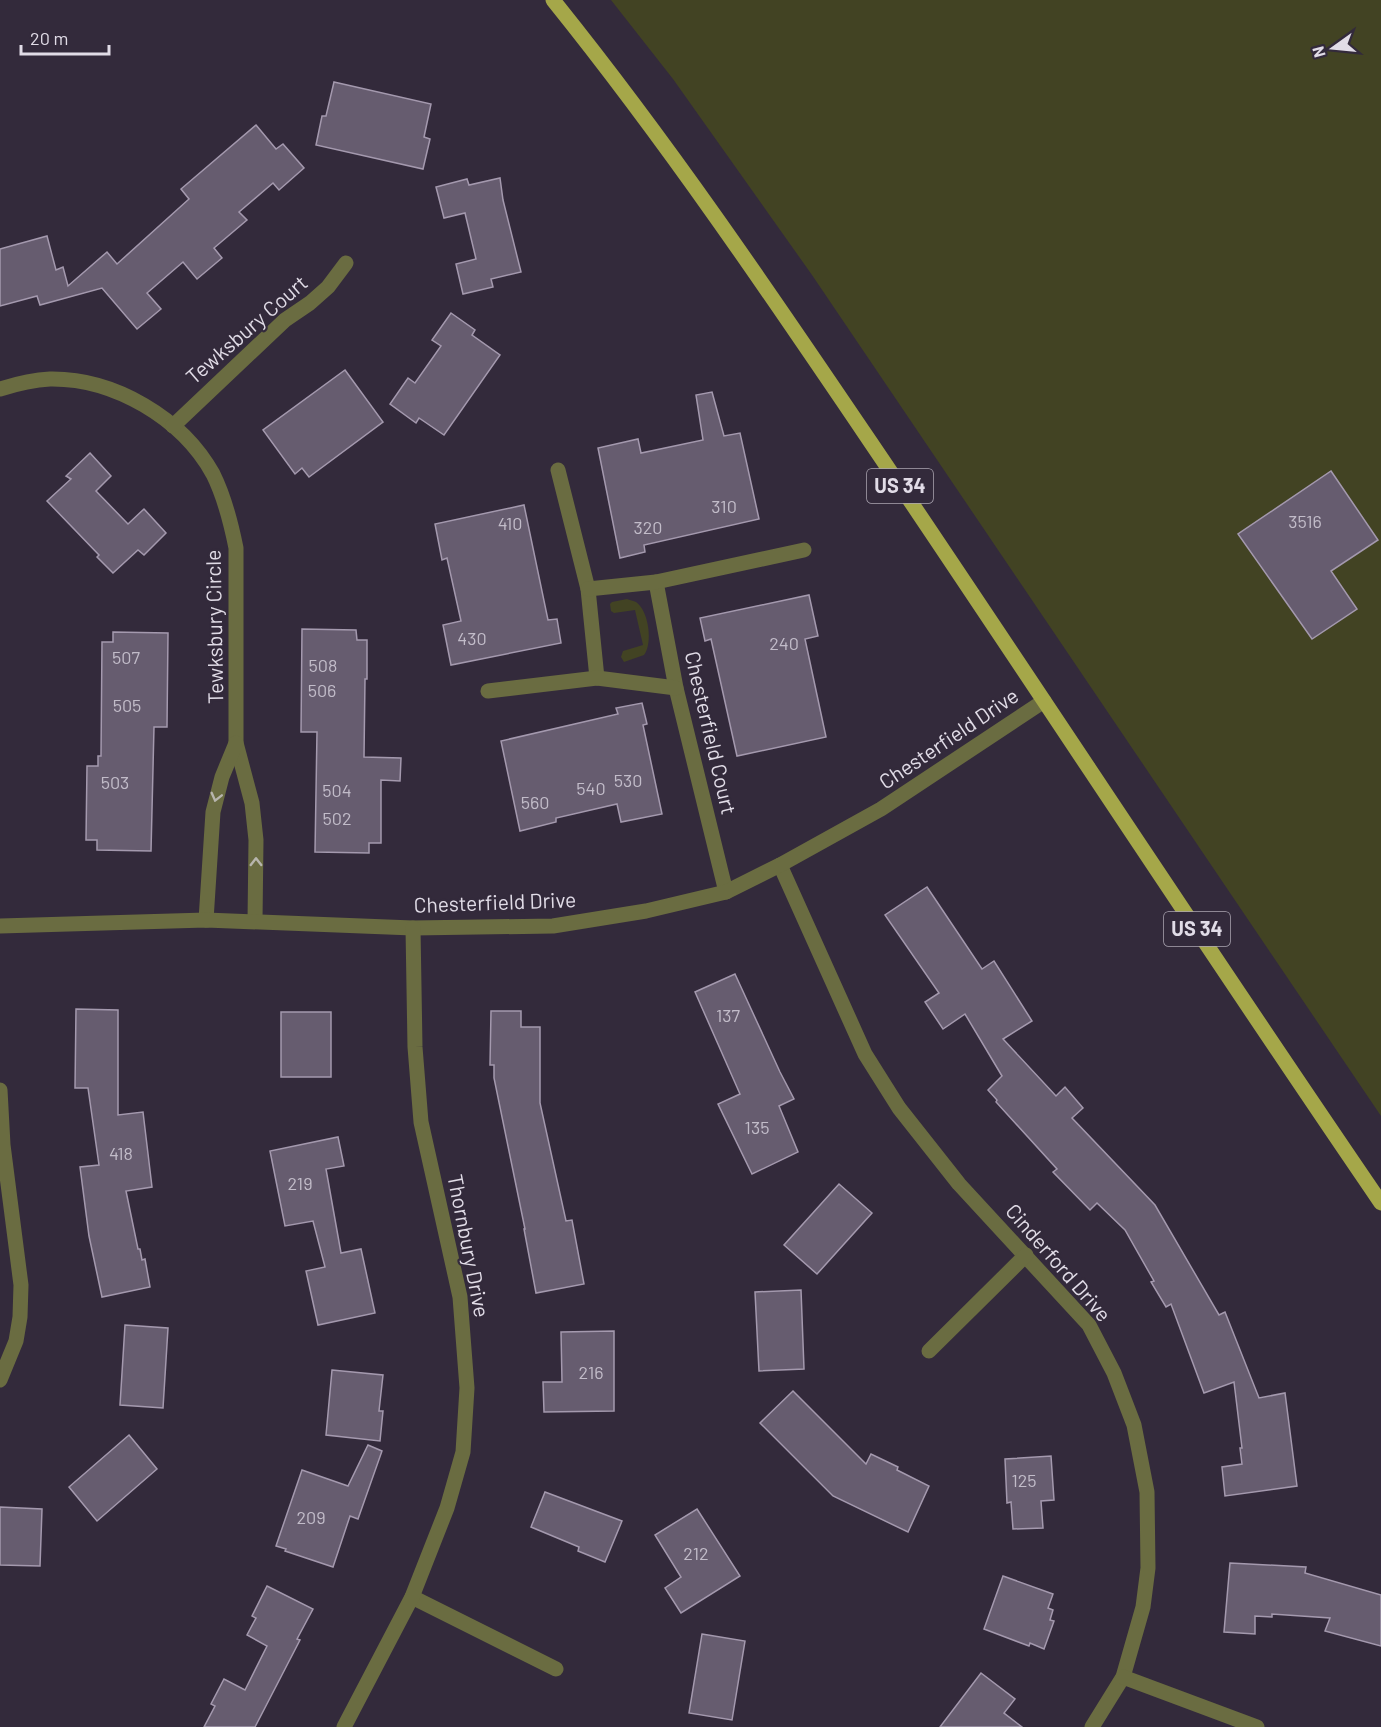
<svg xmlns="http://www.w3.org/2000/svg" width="1381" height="1727" font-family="Barlow,sans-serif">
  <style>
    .green { fill: #424323 }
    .building { fill: #665c6f; stroke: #a499ae; stroke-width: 1.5 }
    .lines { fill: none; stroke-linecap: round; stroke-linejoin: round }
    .minor { stroke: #6a6c41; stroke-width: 15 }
    .major { stroke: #a5a749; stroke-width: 15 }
    .oneway { stroke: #b7b5ad }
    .labels { text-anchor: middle; stroke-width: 4.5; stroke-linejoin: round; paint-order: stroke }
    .number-label { font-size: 18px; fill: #c2bcc9 }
    .shield { fill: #332a3b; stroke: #ada7b3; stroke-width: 1.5 }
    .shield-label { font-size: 20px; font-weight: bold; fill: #e1dce7 }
    .street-label { font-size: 21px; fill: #e1dce7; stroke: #332a3b }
  </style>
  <rect width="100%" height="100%" fill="#332a3b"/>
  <g class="green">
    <polygon points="611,0 1381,0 1381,1116 812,275 673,79"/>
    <path d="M627 599C629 600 634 601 636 602 649 611 653 644 644 655L624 662 621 657 623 651 643 645 635 610 614 613 611 611 610 604 612 602Z"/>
  </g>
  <g class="building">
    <polygon points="334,82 431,104 424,137 430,139 423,169 316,145 322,116 326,116"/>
    <polygon points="256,125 276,149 283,144 304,168 279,190 273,183 239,212 247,220 214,248 222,258 197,279 183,262 147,293 161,309 137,329 102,288 40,305 37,296 0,306 0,249 47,236 56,270 63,267 68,286 107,252 117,264 189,199 181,189"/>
    <polygon points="500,178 503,200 521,272 491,279 493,287 463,294 456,264 476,259 465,213 444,218 436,187 467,179 469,185"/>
    <polygon points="451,313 475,330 472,335 500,355 444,435 419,418 416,423 390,404 408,378 415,383 441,346 432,340"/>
    <polygon points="345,370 383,422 309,477 302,468 295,474 263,430"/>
    <polygon points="712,392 724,436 740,433 759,519 644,545 645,552 620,558 598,448 638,439 641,453 703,440 696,395"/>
    <polygon points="90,453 111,476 96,491 128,524 144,509 166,533 144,555 138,550 113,573 97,557 99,555 47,501 71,479 66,476"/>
    <polygon points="1331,471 1378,540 1331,571 1357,609 1312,639 1238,534"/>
    <polygon points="524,505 548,620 557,619 561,643 451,665 443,625 461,621 447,558 442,560 435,524"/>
    <polygon points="809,595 818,636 805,639 826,737 737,756 711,639 705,641 700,618"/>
    <polygon points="302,629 356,630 357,640 367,640 367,679 365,679 364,757 401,758 400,781 381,780 381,843 369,843 369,853 315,852 317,732 301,732"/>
    <polygon points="113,632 168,633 167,727 154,727 151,851 97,850 97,840 86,840 87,766 98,766 98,756 101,756 102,642 113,642"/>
    <polygon points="642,703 647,724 643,725 662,814 621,822 617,804 556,818 556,822 520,831 501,741 618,714 616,708"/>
    <polygon points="927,887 982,969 994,961 1032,1021 1003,1039 1056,1096 1065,1087 1083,1108 1072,1118 1155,1205 1219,1315 1225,1312 1259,1398 1285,1393 1297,1486 1225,1496 1222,1467 1242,1464 1240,1448 1242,1448 1234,1382 1204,1393 1171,1304 1166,1307 1151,1282 1154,1281 1125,1230 1097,1203 1090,1210 1053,1172 1057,1169 996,1102 997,1100 988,1090 1002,1076 965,1014 943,1029 925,1002 939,993 885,915"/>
    <polygon points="735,974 780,1072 794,1099 779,1106 798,1152 752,1174 718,1104 740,1094 695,992"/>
    <polygon points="76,1009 118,1010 118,1115 143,1112 152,1187 126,1191 138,1249 140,1249 142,1260 145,1259 150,1287 102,1297 89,1236 80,1167 99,1165 88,1088 75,1088"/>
    <polygon points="491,1011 521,1011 521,1027 540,1027 540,1103 566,1221 572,1220 584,1284 536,1293 524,1229 525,1229 494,1078 494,1065 490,1065"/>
    <rect x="281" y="1012" width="50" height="65"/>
    <polygon points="338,1137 344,1166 326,1169 341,1253 361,1249 375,1313 318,1325 306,1271 325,1267 313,1221 285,1226 270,1151"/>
    <polygon points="839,1184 872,1213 817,1274 784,1245"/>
    <polygon points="801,1290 804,1369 759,1371 755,1292"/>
    <polygon points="125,1325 168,1328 163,1408 120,1405"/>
    <polygon points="614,1331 614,1411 544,1412 543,1382 562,1382 561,1332"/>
    <polygon points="332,1370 383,1375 379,1411 383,1411 380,1441 326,1435"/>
    <polygon points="793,1391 866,1464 871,1454 898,1467 897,1470 929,1486 908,1532 833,1496 760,1423"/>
    <polygon points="129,1435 157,1469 97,1521 69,1487"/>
    <polygon points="368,1445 382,1451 358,1519 350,1516 333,1567 285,1551 286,1549 276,1546 302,1470 348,1486"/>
    <polygon points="1051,1456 1054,1500 1041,1501 1043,1528 1013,1529 1011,1502 1007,1503 1005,1459"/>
    <polygon points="545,1492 622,1521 605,1562 578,1551 579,1547 531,1527"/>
    <polygon points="0,1507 42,1509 40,1566 0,1565"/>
    <polygon points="697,1509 740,1576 681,1613 665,1588 681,1577 655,1535"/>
    <polygon points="1230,1563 1306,1567 1305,1573 1381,1595 1381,1646 1325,1631 1330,1618 1272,1614 1272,1617 1255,1616 1255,1634 1224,1632"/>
    <polygon points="1003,1576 1053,1594 1048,1608 1053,1610 1050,1620 1054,1621 1044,1649 1030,1643 1029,1646 984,1629"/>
    <polygon points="267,1586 313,1609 297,1639 300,1640 255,1727 204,1727 215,1706 211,1704 224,1679 245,1690 267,1646 247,1635 256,1618 252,1616"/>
    <polygon points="702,1634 745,1641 732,1720 689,1713"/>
    <polygon points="981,1673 1015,1699 1004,1713 1022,1727 940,1727"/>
  </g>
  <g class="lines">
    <g class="minor">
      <path d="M0 389C16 384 32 380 50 379 114 378 182 418 213 474 225 498 231 523 236 548V743L252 803 256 840 255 921"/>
      <polyline points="173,426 285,320 310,303 328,287 346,263"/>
      <polyline points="558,470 588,589 597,678"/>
      <polyline points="656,582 676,688 726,892"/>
      <polyline points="588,589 656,582 804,550"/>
      <polyline points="488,691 597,678 676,688"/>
      <polyline points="780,865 865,1054 899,1108 959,1184 1089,1325 1114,1373 1134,1425 1147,1492 1148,1568 1143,1607 1123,1677 1092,1727"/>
      <polyline points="206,920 213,812 222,777 236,743"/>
      <polyline points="0,926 206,920 413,928 553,926 646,911 726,892 780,865 881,809 1044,701"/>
      <polyline points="0,1090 3,1145 21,1285 20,1317 16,1341 0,1380"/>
      <polyline points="929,1351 1026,1255"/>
      <polyline points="412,1597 556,1669"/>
      <polyline points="1123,1677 1257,1727"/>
      <polyline points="344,1727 412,1597 447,1508 463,1452 467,1388 460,1297 421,1122 415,1047 413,928"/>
    </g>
    <path class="major" d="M553 0C673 149 779 307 886 465 1052 711 1214 959 1381 1203"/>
  </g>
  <defs><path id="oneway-chevron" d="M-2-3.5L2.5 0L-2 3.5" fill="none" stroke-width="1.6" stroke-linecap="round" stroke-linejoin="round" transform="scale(1.5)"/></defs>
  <g class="oneway">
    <use href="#oneway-chevron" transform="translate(216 797) rotate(104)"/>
    <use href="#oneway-chevron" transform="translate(256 862) rotate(-90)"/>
  </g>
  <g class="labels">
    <g class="number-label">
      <text x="724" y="513">310</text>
      <text x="1305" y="528">3516</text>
      <text x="510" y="530">410</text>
      <text x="648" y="534">320</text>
      <text x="472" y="645">430</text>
      <text x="784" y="650">240</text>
      <text x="126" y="664">507</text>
      <text x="323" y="672">508</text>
      <text x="322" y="697">506</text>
      <text x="127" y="712">505</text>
      <text x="628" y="787">530</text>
      <text x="115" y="789">503</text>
      <text x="591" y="795">540</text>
      <text x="337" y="797">504</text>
      <text x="535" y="809">560</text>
      <text x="337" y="825">502</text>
      <text x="728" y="1022">137</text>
      <text x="757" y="1134">135</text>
      <text x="121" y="1160">418</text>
      <text x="300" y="1190">219</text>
      <text x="591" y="1379">216</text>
      <text x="1024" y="1487">125</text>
      <text x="311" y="1524">209</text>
      <text x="696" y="1560">212</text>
    </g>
    <g class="shield">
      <rect x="867" y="469" width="66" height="34" rx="4.5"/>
      <rect x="1164" y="912" width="66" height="34" rx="4.5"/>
    </g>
    <g class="shield-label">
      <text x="900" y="493">US 34</text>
      <text x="1197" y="936">US 34</text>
    </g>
    <g class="street-label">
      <text transform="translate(247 330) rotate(-41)" y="7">Tewksbury Court</text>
      <text transform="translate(215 627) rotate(-91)" y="7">Tewksbury Circle</text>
      <text transform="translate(710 733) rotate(77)" y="7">Chesterfield Court</text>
      <text transform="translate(949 739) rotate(-34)" y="7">Chesterfield Drive</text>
      <text transform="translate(495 903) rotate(-2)" y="7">Chesterfield Drive</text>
      <text transform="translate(468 1246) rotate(79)" y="7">Thornbury Drive</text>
      <text transform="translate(1058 1263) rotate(49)" y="7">Cinderford Drive</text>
    </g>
  </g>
  <g transform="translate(1333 48) rotate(255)" stroke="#332a3b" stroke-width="4.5" paint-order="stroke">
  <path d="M0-4.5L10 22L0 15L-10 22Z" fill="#e1dce7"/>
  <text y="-9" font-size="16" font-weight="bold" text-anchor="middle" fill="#e1dce7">N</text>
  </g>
  <path d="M21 45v9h88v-9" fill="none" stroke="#e1dce7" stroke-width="3"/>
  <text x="30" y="45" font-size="18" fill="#e1dce7" stroke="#332a3b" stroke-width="4.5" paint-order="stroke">20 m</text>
</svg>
